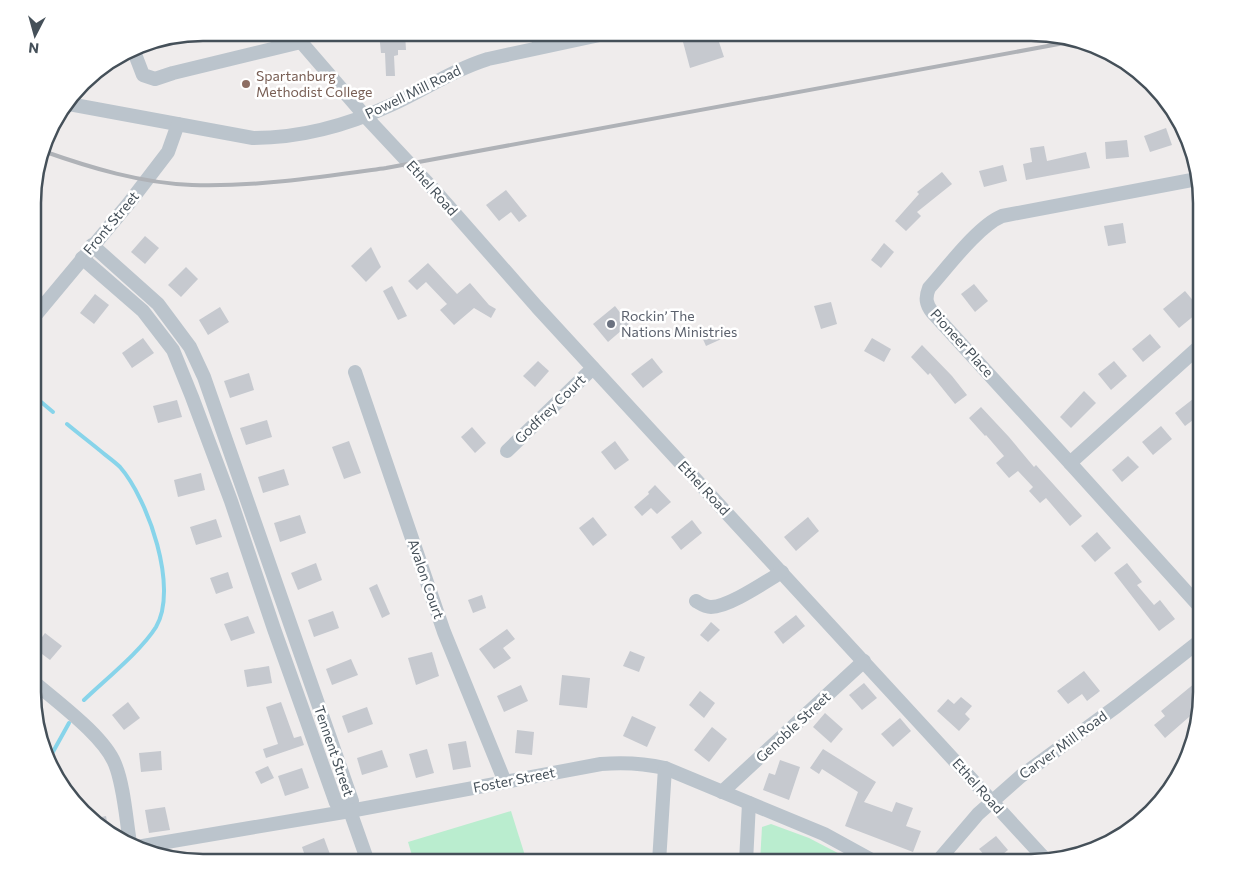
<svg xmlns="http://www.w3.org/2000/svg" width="1234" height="895" font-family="Commissioner,sans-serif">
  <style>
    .green { fill: #baedcf }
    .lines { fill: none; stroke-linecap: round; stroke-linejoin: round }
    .stream { stroke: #87d4ea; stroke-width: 4 }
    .building { fill: #c6c9cf }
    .minor { stroke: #bbc4cc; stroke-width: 14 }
    .rail { stroke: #afb2b7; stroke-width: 4 }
    .education-dot { fill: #8d6e63; stroke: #fff; stroke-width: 2 }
    .worship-dot { fill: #6b7280; stroke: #fff; stroke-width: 2 }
    .labels { text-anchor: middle; stroke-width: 5; stroke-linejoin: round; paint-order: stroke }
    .education-label { font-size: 14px; fill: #785e54; stroke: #fff; text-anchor: start }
    .street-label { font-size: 14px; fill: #455059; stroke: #fff }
    .worship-label { font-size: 14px; fill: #5b616d; stroke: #fff; text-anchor: start }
    .rim { fill: none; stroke: #455059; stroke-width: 2.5 }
  </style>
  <rect width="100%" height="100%" fill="#efecec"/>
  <g class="green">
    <polygon points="511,811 527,862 414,862 408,842"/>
    <polygon points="771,824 809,838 855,862 760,862 762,827"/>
  </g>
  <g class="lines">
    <g class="stream">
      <polyline points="34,396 53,412"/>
      <path d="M67 424C79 434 91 443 103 453 108 457 115 462 120 467 148 499 179 588 156 627 141 651 106 679 84 700"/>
      <polyline points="49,759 69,723"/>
    </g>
  </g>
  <g class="building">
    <polygon points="379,33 405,33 406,50 398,50 398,55 394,56 395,76 386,76 385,53 381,53"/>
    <polygon points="716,33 724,57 690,68 683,42"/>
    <polygon points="1166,128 1172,145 1150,152 1144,136"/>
    <polygon points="1127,140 1129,157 1106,159 1105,142"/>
    <polygon points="1044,146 1047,161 1086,152 1090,168 1026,180 1023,164 1032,162 1030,148"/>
    <polygon points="1003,165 1007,181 984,187 979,171"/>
    <polygon points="942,172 952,184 917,212 921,216 906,231 895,221 919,194 917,192"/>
    <polygon points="506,190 527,216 519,222 511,212 499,221 486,205"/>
    <polygon points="1123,223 1126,243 1108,246 1104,226"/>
    <polygon points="145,236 159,248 145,264 131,252"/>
    <polygon points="884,243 894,252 881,268 871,260"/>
    <polygon points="371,247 381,267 366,282 351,266"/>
    <polygon points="428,263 457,294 470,283 489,305 496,309 491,318 474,308 454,325 440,310 447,304 426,282 417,290 408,281"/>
    <polygon points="186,267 198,279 181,297 168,285"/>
    <polygon points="974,284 988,301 975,312 961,294"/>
    <polygon points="392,286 407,316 398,320 383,291"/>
    <polygon points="1185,291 1201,310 1179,328 1163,309"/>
    <polygon points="95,294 109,305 94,324 80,313"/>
    <polygon points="831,302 837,324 821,329 814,306"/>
    <polygon points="615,306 629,324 608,342 593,324"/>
    <polygon points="220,307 229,322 208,335 199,320"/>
    <polygon points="724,327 728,336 706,346 702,337"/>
    <polygon points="1150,334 1161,347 1143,362 1132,349"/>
    <polygon points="143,338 154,353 132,368 122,353"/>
    <polygon points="872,338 891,349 884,362 864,351"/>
    <polygon points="922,345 952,376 967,395 955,404 930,373 928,375 911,357"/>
    <polygon points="652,358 663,372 643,388 631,374"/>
    <polygon points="538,361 549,371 535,387 523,376"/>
    <polygon points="1114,361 1127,376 1111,390 1098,374"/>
    <polygon points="249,373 254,390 230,398 224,381"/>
    <polygon points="1084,391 1096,403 1071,428 1060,417"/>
    <polygon points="1193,399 1201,409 1201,430 1193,420 1185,426 1175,413"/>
    <polygon points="177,400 182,417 158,423 153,406"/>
    <polygon points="981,407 1009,437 1034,467 1036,465 1082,516 1070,526 1046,498 1040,503 1029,491 1033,487 1018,471 1009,478 996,463 1004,456 986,435 985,436 969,418"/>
    <polygon points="267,420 272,437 246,445 240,428"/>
    <polygon points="1161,426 1172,439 1153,455 1142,442"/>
    <polygon points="472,427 486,443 475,453 461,437"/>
    <polygon points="349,441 361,473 344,479 332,447"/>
    <polygon points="615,441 629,460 615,470 601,452"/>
    <polygon points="1128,456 1139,467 1122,482 1112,470"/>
    <polygon points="284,469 289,485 263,493 258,477"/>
    <polygon points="201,473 205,490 178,497 174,480"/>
    <polygon points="655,485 671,502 657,514 651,508 642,516 634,507 649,494 648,492"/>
    <polygon points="300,515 306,533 280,542 274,523"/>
    <polygon points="593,517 607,535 593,546 579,528"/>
    <polygon points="808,517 819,531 796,551 784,537"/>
    <polygon points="216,519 222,537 196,545 190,527"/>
    <polygon points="692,520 702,533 681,550 671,537"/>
    <polygon points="1097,532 1111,548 1095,562 1081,546"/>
    <polygon points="316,563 322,580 298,590 291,573"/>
    <polygon points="1127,563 1142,582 1137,585 1154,605 1160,600 1175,619 1159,631 1114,573"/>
    <polygon points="228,572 233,588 216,594 210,578"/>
    <polygon points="377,584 390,614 382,618 369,588"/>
    <polygon points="482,595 486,608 473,613 468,600"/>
    <polygon points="333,611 339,628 314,637 308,620"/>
    <polygon points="796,615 805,626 783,644 774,632"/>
    <polygon points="248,616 255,633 231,641 224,624"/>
    <polygon points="711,622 720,630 708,642 700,635"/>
    <polygon points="507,629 515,639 503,648 511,658 494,669 479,649"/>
    <polygon points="45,633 62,646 50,660 34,648"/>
    <polygon points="630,651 645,657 639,672 623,666"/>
    <polygon points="432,652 439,676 416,685 408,658"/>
    <polygon points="351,659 358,675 332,685 326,669"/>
    <polygon points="269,666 272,683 247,687 244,670"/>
    <polygon points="1084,671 1100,691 1087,701 1082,694 1068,704 1057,691"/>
    <polygon points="562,675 590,678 587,708 559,705"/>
    <polygon points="864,683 877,698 862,710 849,695"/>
    <polygon points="1195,683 1201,691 1201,704 1195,708 1197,710 1165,738 1154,725 1165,716 1161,711"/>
    <polygon points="521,685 528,701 504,712 497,696"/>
    <polygon points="700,691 715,703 704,718 689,705"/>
    <polygon points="961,697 972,706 965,714 970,719 959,731 937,711 948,699 954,704"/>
    <polygon points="128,702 140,718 124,730 112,715"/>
    <polygon points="281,702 294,738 301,736 304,745 266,758 263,749 278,744 266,707"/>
    <polygon points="367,707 373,724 348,733 342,716"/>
    <polygon points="825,713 843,729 831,743 813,727"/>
    <polygon points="632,716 656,727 647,747 623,736"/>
    <polygon points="900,718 911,731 893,747 881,734"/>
    <polygon points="712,727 727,739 709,762 694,750"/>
    <polygon points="517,730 534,732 532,755 515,753"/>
    <polygon points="466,741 471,767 453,770 448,744"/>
    <polygon points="427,749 434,773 416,778 409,754"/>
    <polygon points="823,749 876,782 864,802 892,812 896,802 913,808 906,826 921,831 913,852 845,826 858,792 822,769 819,774 810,768"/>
    <polygon points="382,750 388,767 362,775 357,758"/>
    <polygon points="161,751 162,770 141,772 139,753"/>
    <polygon points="780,760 800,767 789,800 763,790 769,773 775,775"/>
    <polygon points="268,766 274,778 261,784 255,772"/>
    <polygon points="302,768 309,788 285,796 278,776"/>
    <polygon points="165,807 170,830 149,833 145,810"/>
    <polygon points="106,816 109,832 99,827 92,819"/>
    <polygon points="996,836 1008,850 993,862 990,862 979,849"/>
    <polygon points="324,838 331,857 316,862 307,862 302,847"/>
  </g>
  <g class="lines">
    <g class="minor">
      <polyline points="299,33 301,42 365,116 436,192 537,307 1045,859"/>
      <polyline points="537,33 540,47"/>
      <polyline points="133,49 143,75 155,79 173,73 301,42"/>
      <path d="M69 104 253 138C300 138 348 125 391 105 424 90 453 70 488 59L609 33"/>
      <path d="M1197 179 1002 216C978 226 947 268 929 288 925 298 926 304 932 312L1070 463 1201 345"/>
      <polyline points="92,245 158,304 190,347 204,377 352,801 350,811"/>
      <polyline points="82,258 143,311 173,350 192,397 231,501 274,629 336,803 350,811"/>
      <polyline points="34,317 129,203 168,152 178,124"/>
      <polyline points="355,372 444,632 505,782"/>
      <polyline points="507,451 593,368"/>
      <polyline points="1070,463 1201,608"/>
      <path d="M696 601C701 604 705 607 711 607 729 607 765 582 782 572"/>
      <path d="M34 682C57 702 104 736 115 764 124 786 126 819 130 843"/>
      <polyline points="722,792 864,661"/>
      <polyline points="350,811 368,862"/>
      <path d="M137 847 350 811 601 764C624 762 643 763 665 768L824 834 875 862"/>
      <polyline points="659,862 665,768"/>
      <polyline points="746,862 749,803"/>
      <polyline points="937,862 978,814 1021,776 1117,706 1201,640"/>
    </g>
    <path class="rail" d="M43 151C91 168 141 183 192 185 258 187 322 177 386 168L1075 41"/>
  </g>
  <circle class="education-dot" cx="246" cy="84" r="5"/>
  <circle class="worship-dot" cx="611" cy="324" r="5"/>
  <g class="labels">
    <g class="education-label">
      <text x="256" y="81">Spartanburg<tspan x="256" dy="16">Methodist College</tspan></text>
    </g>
    <g class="street-label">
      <text transform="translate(413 92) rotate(-26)" y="5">Powell Mill Road</text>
      <text transform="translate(432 188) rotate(48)" y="5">Ethel Road</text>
      <text transform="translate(111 223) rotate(-50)" y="5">Front Street</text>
      <text transform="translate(962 343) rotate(48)" y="5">Pioneer Place</text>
      <text transform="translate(550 409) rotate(-44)" y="5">Godfrey Court</text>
      <text transform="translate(704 488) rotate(47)" y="5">Ethel Road</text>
      <text transform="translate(426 579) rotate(71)" y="5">Avalon Court</text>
      <text transform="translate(793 727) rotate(-43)" y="5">Genoble Street</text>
      <text transform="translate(1063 745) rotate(-36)" y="5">Carver Mill Road</text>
      <text transform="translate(334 751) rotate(71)" y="5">Tennent Street</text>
      <text transform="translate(514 780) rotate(-11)" y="5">Foster Street</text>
      <text transform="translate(978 786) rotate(48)" y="5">Ethel Road</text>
    </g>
    <g class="worship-label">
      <text x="621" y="321">Rockin’ The<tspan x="621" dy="16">Nations Ministries</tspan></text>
    </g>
  </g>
  <path d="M0 0H1234V895H0ZM203 41H1031A162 162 0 0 1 1193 203V692A162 162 0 0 1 1031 854H203A162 162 0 0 1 41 692V203A162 162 0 0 1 203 41Z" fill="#fff" fill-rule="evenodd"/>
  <path class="rim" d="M203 41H1031A162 162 0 0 1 1193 203V692A162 162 0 0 1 1031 854H203A162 162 0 0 1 41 692V203A162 162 0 0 1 203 41Z"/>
  <g transform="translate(35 35) rotate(186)" stroke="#ffffff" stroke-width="4" paint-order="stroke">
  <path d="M0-4L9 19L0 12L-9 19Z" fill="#455059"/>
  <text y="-8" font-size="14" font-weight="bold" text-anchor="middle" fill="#455059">N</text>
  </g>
</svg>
